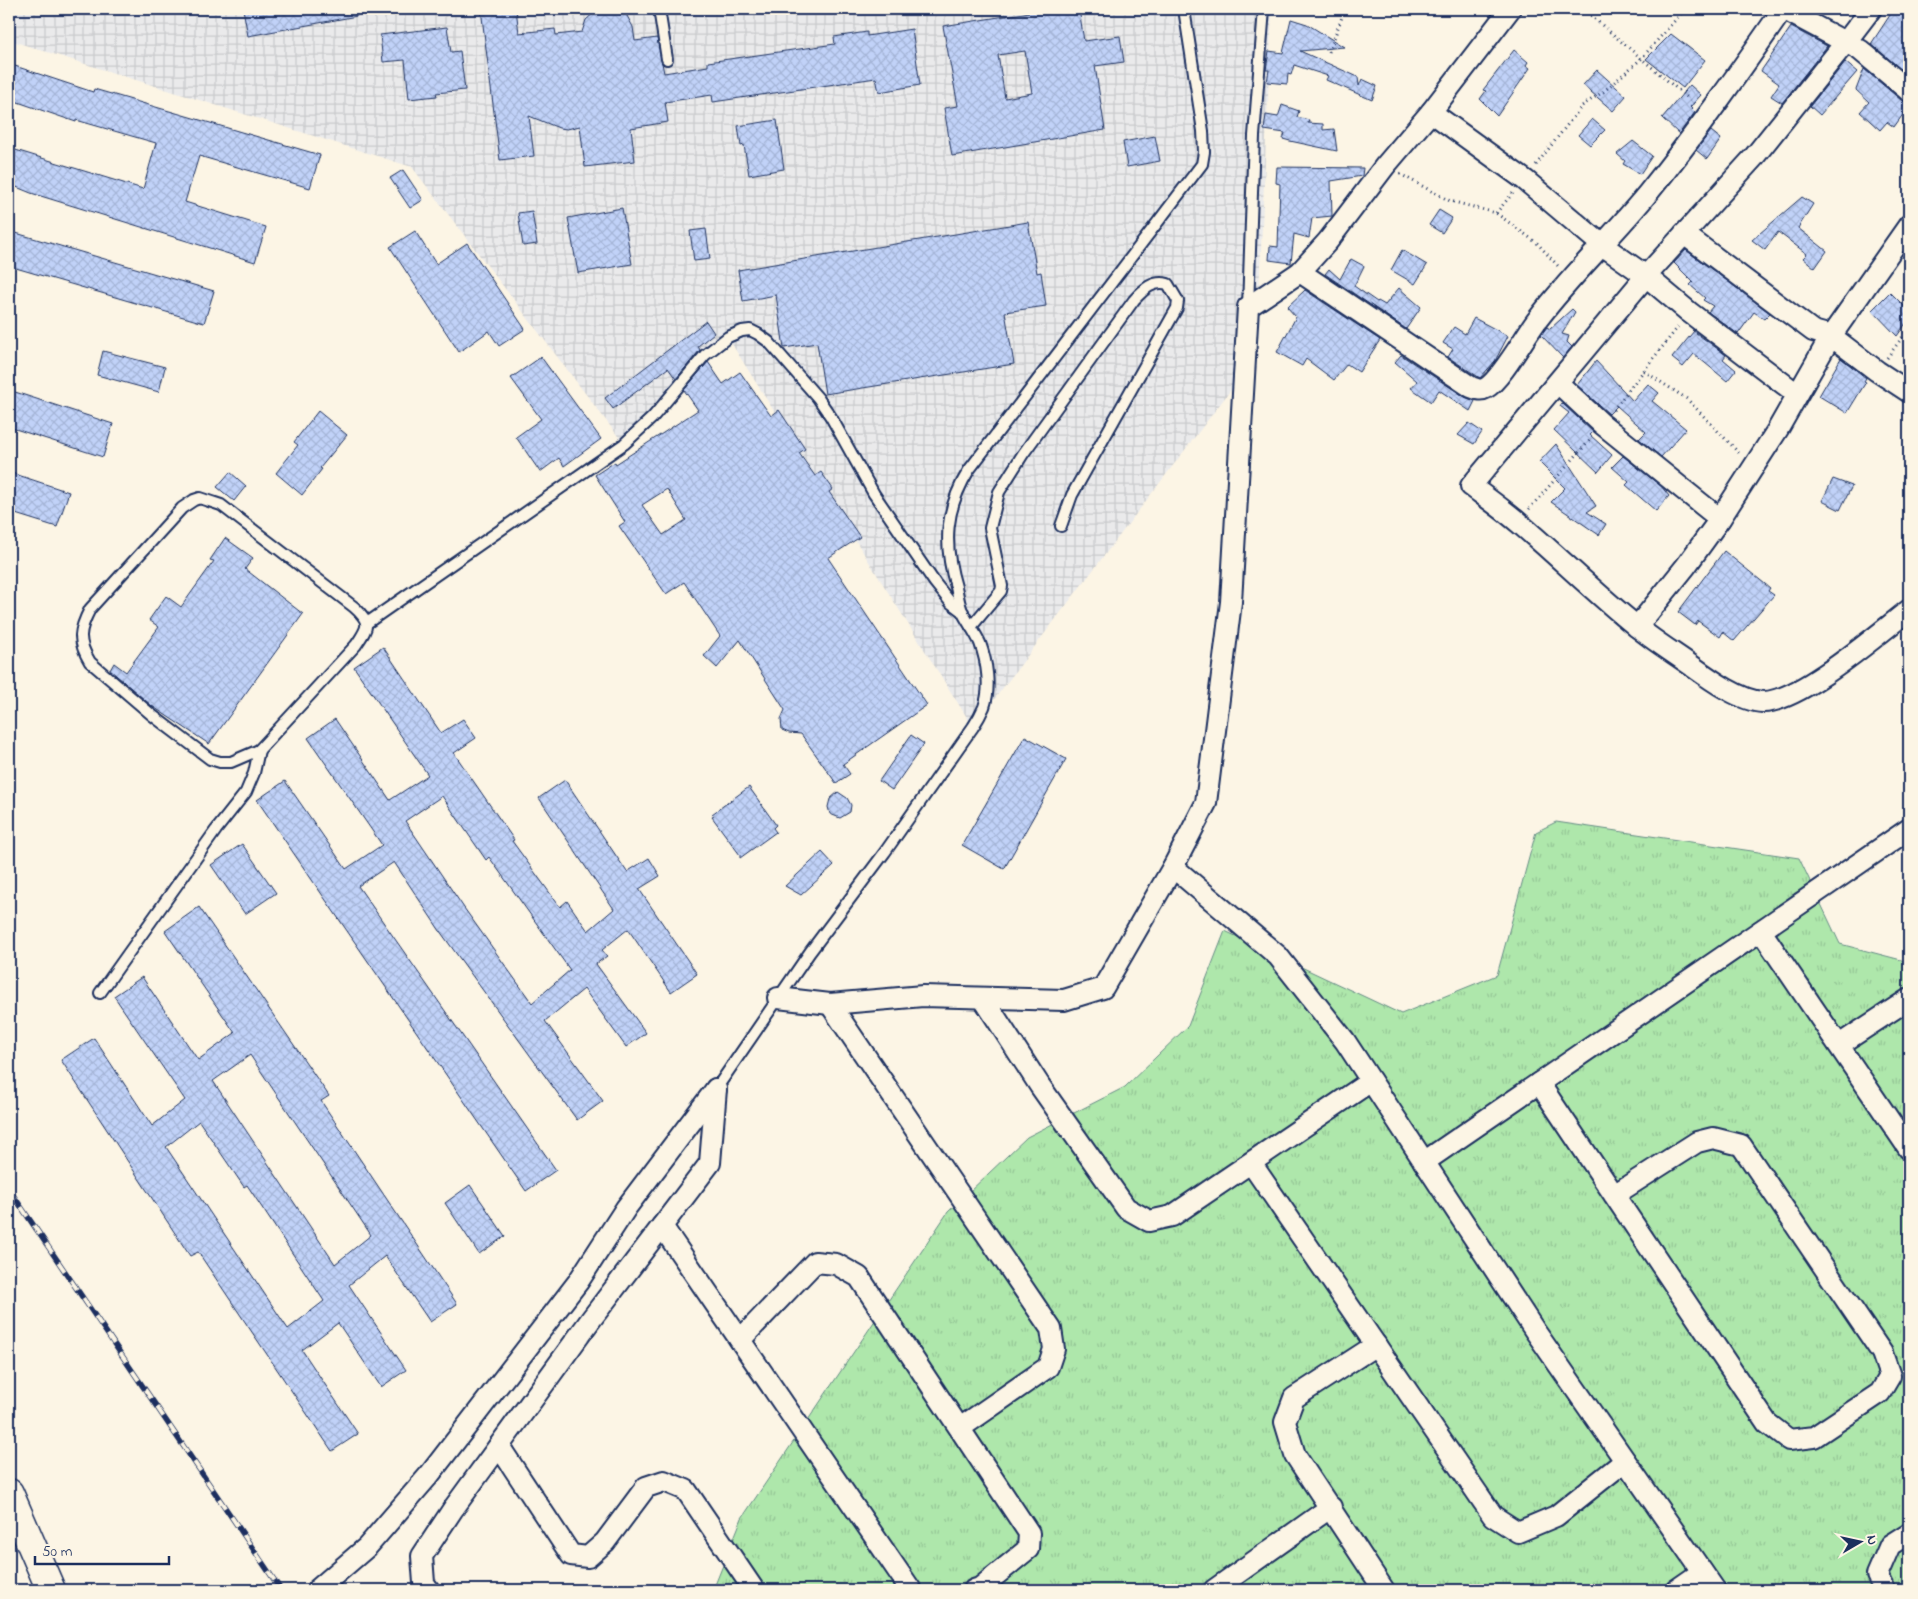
<svg xmlns="http://www.w3.org/2000/svg" width="1918" height="1599" font-family="'Indie Flower',sans-serif">
<style>
.industrial{fill:url(#industrial-grid)}
.grass{fill:url(#grass-tufts);stroke:#648b84}
.building{fill:url(#building-cross-hatch);stroke:#1b2f5e;fill-rule:evenodd}
.lines{fill:none;stroke-linecap:round;stroke-linejoin:round}
.lane-casing{stroke:#1b2f5e;stroke-width:14}
.street-casing{stroke:#1b2f5e;stroke-width:24}
.secondary-casing{stroke:#1b2f5e;stroke-width:31}
.path{stroke:#1b2f5e;stroke-width:3;stroke-dasharray:1 4;stroke-linecap:butt}
.lane{stroke:#fcf5e5;stroke-width:10}
.street{stroke:#fcf5e5;stroke-width:20}
.secondary{stroke:#fcf5e5;stroke-width:28}
.rail-casing{stroke:#1b2f5e;stroke-width:5.5}
.rail{stroke:#fcf5e5;stroke-width:4;stroke-dasharray:11;stroke-linecap:butt}
</style>
<defs>
<pattern id="industrial-grid" width="8" height="8" patternUnits="userSpaceOnUse" patternTransform="scale(1.25)"><rect width="8" height="8" fill="#eaeaeb"/><path d="M0 4h8M4 0v8" fill="none" stroke="#c8c9cc"/></pattern>
<pattern id="grass-tufts" width="24" height="20" patternUnits="userSpaceOnUse" patternTransform="scale(1.25)"><rect width="24" height="20" fill="#aee7ab"/><path d="M3 7l-1-3M5 7V3M7 7l1-3M15 17l-1-3M17 17v-4M19 17l1-3" fill="none" stroke="#95c696"/></pattern>
<pattern id="building-cross-hatch" width="8" height="8" patternUnits="userSpaceOnUse" patternTransform="scale(1.25)"><rect width="8" height="8" fill="#c1d2f8"/><path d="M0 0l8 8M0 8l8-8" fill="none" stroke="#a5b5d7"/></pattern>
</defs>
<rect width="100%" height="100%" fill="#fcf5e5"/>
<filter id="ink" filterUnits="userSpaceOnUse"><feTurbulence type="fractalNoise" baseFrequency=".02" numOctaves="2"/><feDisplacementMap in="SourceGraphic" scale="10" xChannelSelector="R" yChannelSelector="G"/><feConvolveMatrix kernelMatrix="1 2 1 2 8 2 1 2 1" color-interpolation-filters="sRGB"/></filter>
<g filter="url(#ink)">
<path class="industrial" d="M9,9H1272L1256,357L973,727L728,338L624,444L412,167L9,40Z"/>
<path class="grass" d="M1556,822L1799,858L1840,944L1909,962V1590H713L742,1518L948,1212L1027,1137L1125,1087L1188,1026L1225,931L1401,1014L1497,975L1536,832Z"/>
<g class="building">
<path d="M243,9H357V16L248,36Z"/>
<path d="M481,9H516L519,33L555,29L556,35L582,32L586,20L598,9H614L626,14L633,27L635,41L657,38L664,73L708,66V62L835,44L834,37L867,32V36L912,29L920,85L879,92L876,78L713,102L712,95L665,102L668,122L631,128L635,161L585,167L580,126L567,129L559,128L529,116L534,156L500,160Z"/>
<path d="M1049,9H1079L1084,41L1120,36L1124,62L1095,66L1105,130L952,156L944,108L958,106L943,26ZM1025,51L1032,93L1005,98L998,55Z"/>
<path d="M1894,9H1909V63L1903,71L1871,44Z"/>
<path d="M1291,19L1307,24L1344,47L1300,51L1358,77L1359,86L1362,79L1377,86L1372,100L1326,80L1328,76L1294,65L1291,75L1288,74L1287,84L1267,82L1269,70H1266L1269,51L1283,53Z"/>
<path d="M447,27L451,52L460,51L465,90L436,93L437,96L409,99L405,60L383,62L380,35Z"/>
<path d="M1791,27L1827,46L1782,103L1771,96L1779,84L1761,71Z"/>
<path d="M1671,34L1705,60L1683,88L1646,59Z"/>
<path d="M1514,50L1528,62L1526,65L1530,68L1497,116L1480,99L1486,91L1483,90Z"/>
<path d="M1845,62L1857,72L1820,115L1810,106Z"/>
<path d="M9,64L93,92L94,89L320,155L310,188L199,156L185,202L266,227L255,262L31,193L9,184V148L143,189L156,143L76,120V122L9,99Z"/>
<path d="M1864,69L1901,100L1909,103V106L1894,127L1887,122L1880,130L1860,112L1869,102L1856,90Z"/>
<path d="M1597,70L1626,96L1613,111L1583,85Z"/>
<path d="M1690,85L1701,95L1690,107L1695,112L1679,134L1662,118Z"/>
<path d="M1282,105L1299,111L1297,117L1309,120L1308,123L1323,124V130L1334,129L1337,151L1290,141L1283,139L1285,133L1264,130L1266,115L1278,117Z"/>
<path d="M1592,119L1605,130L1590,145L1578,135Z"/>
<path d="M777,120L784,169L749,175L744,145L741,146L738,126Z"/>
<path d="M1711,131L1721,139L1707,159L1696,150Z"/>
<path d="M1155,136L1160,161L1127,167L1123,142Z"/>
<path d="M1633,141L1652,156L1640,174L1623,164L1625,161L1617,154Z"/>
<path d="M1277,167L1363,168L1362,176L1331,181L1332,216L1312,218L1309,238L1294,234L1291,263L1269,260L1270,246L1278,247L1280,184L1276,183Z"/>
<path d="M403,170L423,200L410,208L390,178Z"/>
<path d="M1802,197L1813,204L1798,228L1827,251L1815,268L1803,258L1807,254L1778,232L1765,250L1752,240Z"/>
<path d="M622,208L632,264L578,273L568,218Z"/>
<path d="M1439,210L1452,218L1442,233L1429,225Z"/>
<path d="M532,211L537,244L523,246L518,213Z"/>
<path d="M1028,222L1037,273L1041,272L1046,306L1005,312L1014,364L825,394L817,343L784,348L776,295L743,301L738,270Z"/>
<path d="M706,229L710,259L694,261L690,231Z"/>
<path d="M9,231L214,291L204,323L9,266Z"/>
<path d="M415,231L436,264L467,243L525,329L499,346L489,331L459,352L390,247Z"/>
<path d="M1402,250L1427,265L1415,284L1391,270Z"/>
<path d="M1686,250L1770,313L1764,319L1754,312L1738,334L1708,312L1713,306L1703,300L1705,298L1690,285L1693,282L1674,263Z"/>
<path d="M1351,259L1364,266L1354,286L1377,302L1378,301L1385,305L1399,288L1421,307L1406,329L1325,274L1329,269L1340,279Z"/>
<path d="M1305,290L1380,340L1359,372L1347,364L1334,380L1306,359L1302,366L1277,352L1296,317L1287,307Z"/>
<path d="M1890,292L1909,311V319L1897,336L1872,310Z"/>
<path d="M1572,309L1575,312L1562,334L1569,336L1567,342L1572,347L1563,358L1541,335L1547,327L1550,329Z"/>
<path d="M1474,318L1508,336L1495,361L1480,378L1448,357L1453,349L1443,343L1454,327L1465,334Z"/>
<path d="M706,321L714,333L698,346L700,350L676,379L668,368L613,409L605,398Z"/>
<path d="M1692,330L1726,355L1723,359L1736,370L1727,381L1694,354L1683,367L1672,358L1694,331Z"/>
<path d="M103,351L165,367L159,392L97,375Z"/>
<path d="M1401,355L1465,397L1475,401L1470,411L1439,390L1431,402L1411,388L1417,381L1395,362Z"/>
<path d="M541,357L601,439L564,466L559,458L540,472L516,437L541,419L511,378Z"/>
<path d="M1841,358L1866,378L1864,381L1866,382L1847,413L1819,396Z"/>
<path d="M1596,361L1633,401L1648,384L1659,393L1652,401L1686,429L1661,457L1639,439L1646,432L1617,406L1609,414L1577,385Z"/>
<path d="M708,362L723,384L740,372L771,416L779,410L805,449L799,453L815,476L821,472L833,489L829,492L860,537L828,558L927,705L843,764L850,774L836,783L801,734L789,733L782,730L781,719L785,710L740,640L717,668L704,656L720,636L684,582L666,594L619,526L625,522L595,475L615,462L616,464L698,410L684,390ZM667,489L686,520L663,535L642,505Z"/>
<path d="M9,390L113,424L103,457L9,427Z"/>
<path d="M1562,403L1593,432L1590,435L1612,455L1598,472L1554,430L1569,413L1560,406Z"/>
<path d="M318,411L347,435L320,468L322,469L302,495L276,473L298,445L294,442Z"/>
<path d="M1469,423L1482,432L1474,444L1458,435Z"/>
<path d="M1556,444L1596,506L1587,512L1606,524L1599,535L1551,502L1565,488L1539,462Z"/>
<path d="M1623,456L1661,486L1669,496L1656,511L1626,485L1629,482L1612,467Z"/>
<path d="M9,472L69,492L57,527L9,512Z"/>
<path d="M230,472L246,486L234,501L217,487Z"/>
<path d="M1833,479L1852,486L1840,510L1822,501Z"/>
<path d="M225,538L253,558L245,569L303,614L209,744L152,706L110,670L114,663L126,672L159,627L149,620L166,596L181,607L214,561L210,560Z"/>
<path d="M1724,551L1770,588L1768,591L1774,595L1734,641L1723,632L1720,637L1698,621L1695,625L1678,612Z"/>
<path d="M383,647L441,733L463,719L476,738L454,753L514,840L512,841L560,907L567,901L588,931L614,909L539,798L565,780L627,872L649,858L660,876L639,889L697,974L671,992L628,929L602,950L607,956L596,964L646,1033L626,1047L584,989L545,1021L603,1101L577,1120L442,934L394,862L358,886L556,1170L526,1191L257,800L285,781L346,869L382,845L308,738L335,719L390,800L428,775L354,667ZM442,796L486,860L489,857L570,970L532,1003L464,908L405,821Z"/>
<path d="M911,735L924,744L892,790L879,781Z"/>
<path d="M1025,736L1066,759L1004,869L962,845Z"/>
<path d="M749,787L776,825L773,828L776,832L740,858V855L712,817L714,816L712,814Z"/>
<path d="M838,792L847,798L851,805L850,812L840,818L830,814L828,807L830,799Z"/>
<path d="M242,844L276,893L245,914L211,865Z"/>
<path d="M822,852L834,865L801,895L785,886Z"/>
<path d="M199,907L329,1096L321,1101L457,1304L430,1322L385,1256L349,1285L406,1370L381,1387L338,1323L302,1350L358,1434L332,1451L198,1252L190,1256L61,1060L94,1038L152,1126L185,1100L114,996L142,977L198,1060L235,1033L165,931ZM250,1055L371,1235L335,1264L213,1081ZM199,1121L244,1187L247,1185L324,1301L288,1329L166,1147Z"/>
<path d="M470,1185L505,1236L479,1254L445,1203Z"/>
</g>
<g class="lines">
<g class="lane-casing">
<g id="lane">
<path d="M659,9L667,59"/>
<path d="M1248,307L1254,136L1264,9"/>
<path d="M200,498L221,505L354,607C372,623 368,627 356,645L259,750L231,762H220L210,759L152,715L90,662C77,641 79,630 90,609L182,508L194,500Z"/>
<path d="M367,623L624,444L652,418L705,355L728,337L742,331L750,330L758,334L769,342L818,398L831,417L874,494L935,583L951,603L963,612"/>
<path d="M971,627L1001,591L1002,586L990,528L999,492L1023,454L1134,300C1144,289 1153,280 1168,284L1178,301L1177,308L1072,495L1061,526"/>
<path d="M100,993L216,830L246,792L254,773L259,750"/>
<path d="M716,1089L810,952L885,852L973,727C977,721 981,714 984,707C991,688 987,662 980,643C975,632 968,623 963,613C959,605 958,595 956,587C943,544 945,509 969,470L1202,164L1204,152L1203,131L1184,9"/>
</g>
</g>
<g class="street-casing">
<g id="street">
<path d="M1783,9L1860,50L1909,91"/>
<path d="M1871,9L1845,43L1754,157L1646,276L1471,486C1487,498 1504,510 1519,523C1559,557 1596,594 1636,626C1654,641 1674,653 1692,666C1710,679 1740,701 1763,702C1800,702 1878,634 1909,610"/>
<path d="M1431,112L1525,180L1602,245L1646,276L1689,312L1797,394"/>
<path d="M1684,234L1813,331L1831,336L1877,371L1909,392"/>
<path d="M1300,272L1471,387C1476,389 1481,391 1486,388C1501,380 1526,334 1538,319C1572,274 1613,236 1648,193C1696,134 1740,71 1783,9"/>
<path d="M1558,383L1602,424L1720,519"/>
<path d="M1637,627L1686,566L1720,519L1778,429L1831,336L1909,225"/>
<path d="M1173,867L1278,956L1345,1041L1535,1331L1715,1590"/>
<path d="M1761,931L1909,1149"/>
<path d="M778,998L830,1004L923,996L1064,1000L1103,988L1173,867L1206,803L1231,602L1248,307L1300,272L1328,241L1385,166L1431,112L1510,9"/>
<path d="M983,998L1040,1086L1126,1208L1149,1221L1172,1216L1371,1081"/>
<path d="M830,1004L1051,1329L1054,1349L1048,1367L960,1428"/>
<path d="M1839,1045L1909,999"/>
<path d="M1539,1083L1767,1423L1789,1440L1814,1437L1880,1393L1890,1376L1882,1353L1741,1145L1713,1138L1697,1142L1614,1195"/>
<path d="M1424,1162L1909,829"/>
<path d="M1251,1163L1493,1516L1518,1532L1556,1516L1625,1461"/>
<path d="M662,1226L911,1590"/>
<path d="M740,1340L815,1262L836,1264L859,1277L1029,1533L1028,1549L980,1588L974,1590"/>
<path d="M1376,1345L1294,1398L1285,1422L1295,1455L1384,1590"/>
<path d="M499,1446L571,1555L588,1557L605,1542L646,1487L664,1481L686,1490L754,1590"/>
<path d="M317,1590L367,1547L430,1474L578,1282L626,1208L716,1089"/>
<path d="M429,1590L424,1583L422,1556L453,1509L592,1318L710,1163L716,1089"/>
<path d="M1214,1590L1331,1507"/>
<path d="M1676,1590L1702,1572"/>
<path d="M1884,1590L1877,1575L1890,1545L1909,1533"/>
</g>
</g>
<g class="secondary-casing">
<path id="secondary" d="M9,1493L51,1590"/>
</g>
<g class="path">
<path d="M1583,9L1695,104"/>
<path d="M1329,52L1345,9"/>
<path d="M1536,165L1582,106L1603,92L1641,59L1685,9"/>
<path d="M1400,174L1450,201L1496,213L1537,243L1558,266"/>
<path d="M1496,213L1513,193"/>
<path d="M1887,358L1909,328"/>
<path d="M1644,371L1687,399L1740,454"/>
<path d="M1613,410L1678,327"/>
<path d="M1529,509L1591,439"/>
</g>
<use href="#lane" class="lane"/>
<use href="#street" class="street"/>
<use href="#secondary" class="secondary"/>
<g class="rail-casing">
<path id="rail" d="M9,1189L281,1590"/>
</g>
<use href="#rail" class="rail"/>
</g>
</g>
<rect width="1918" height="1599" fill="none" stroke="#fcf5e5" stroke-width="30"/>
<rect x="15" y="15" width="1888" height="1569" fill="none" stroke="#1b2f5e" stroke-width="2" filter="url(#ink)"/>
<g transform="translate(1860 1542) rotate(81)" stroke="#fcf5e5" stroke-width="4" paint-order="stroke">
<path d="M0-4L9 19L0 12L-9 19Z" fill="#1b2f5e"/>
<text y="-8" font-size="14" font-weight="bold" text-anchor="middle" fill="#1b2f5e">N</text>
</g>
<path d="M35 1556v8h134v-8" fill="none" stroke="#1b2f5e" stroke-width="2.5"/>
<text x="42" y="1556" font-size="15" fill="#1b2f5e" stroke="#fcf5e5" stroke-width="4" paint-order="stroke">50 m</text>
</svg>
